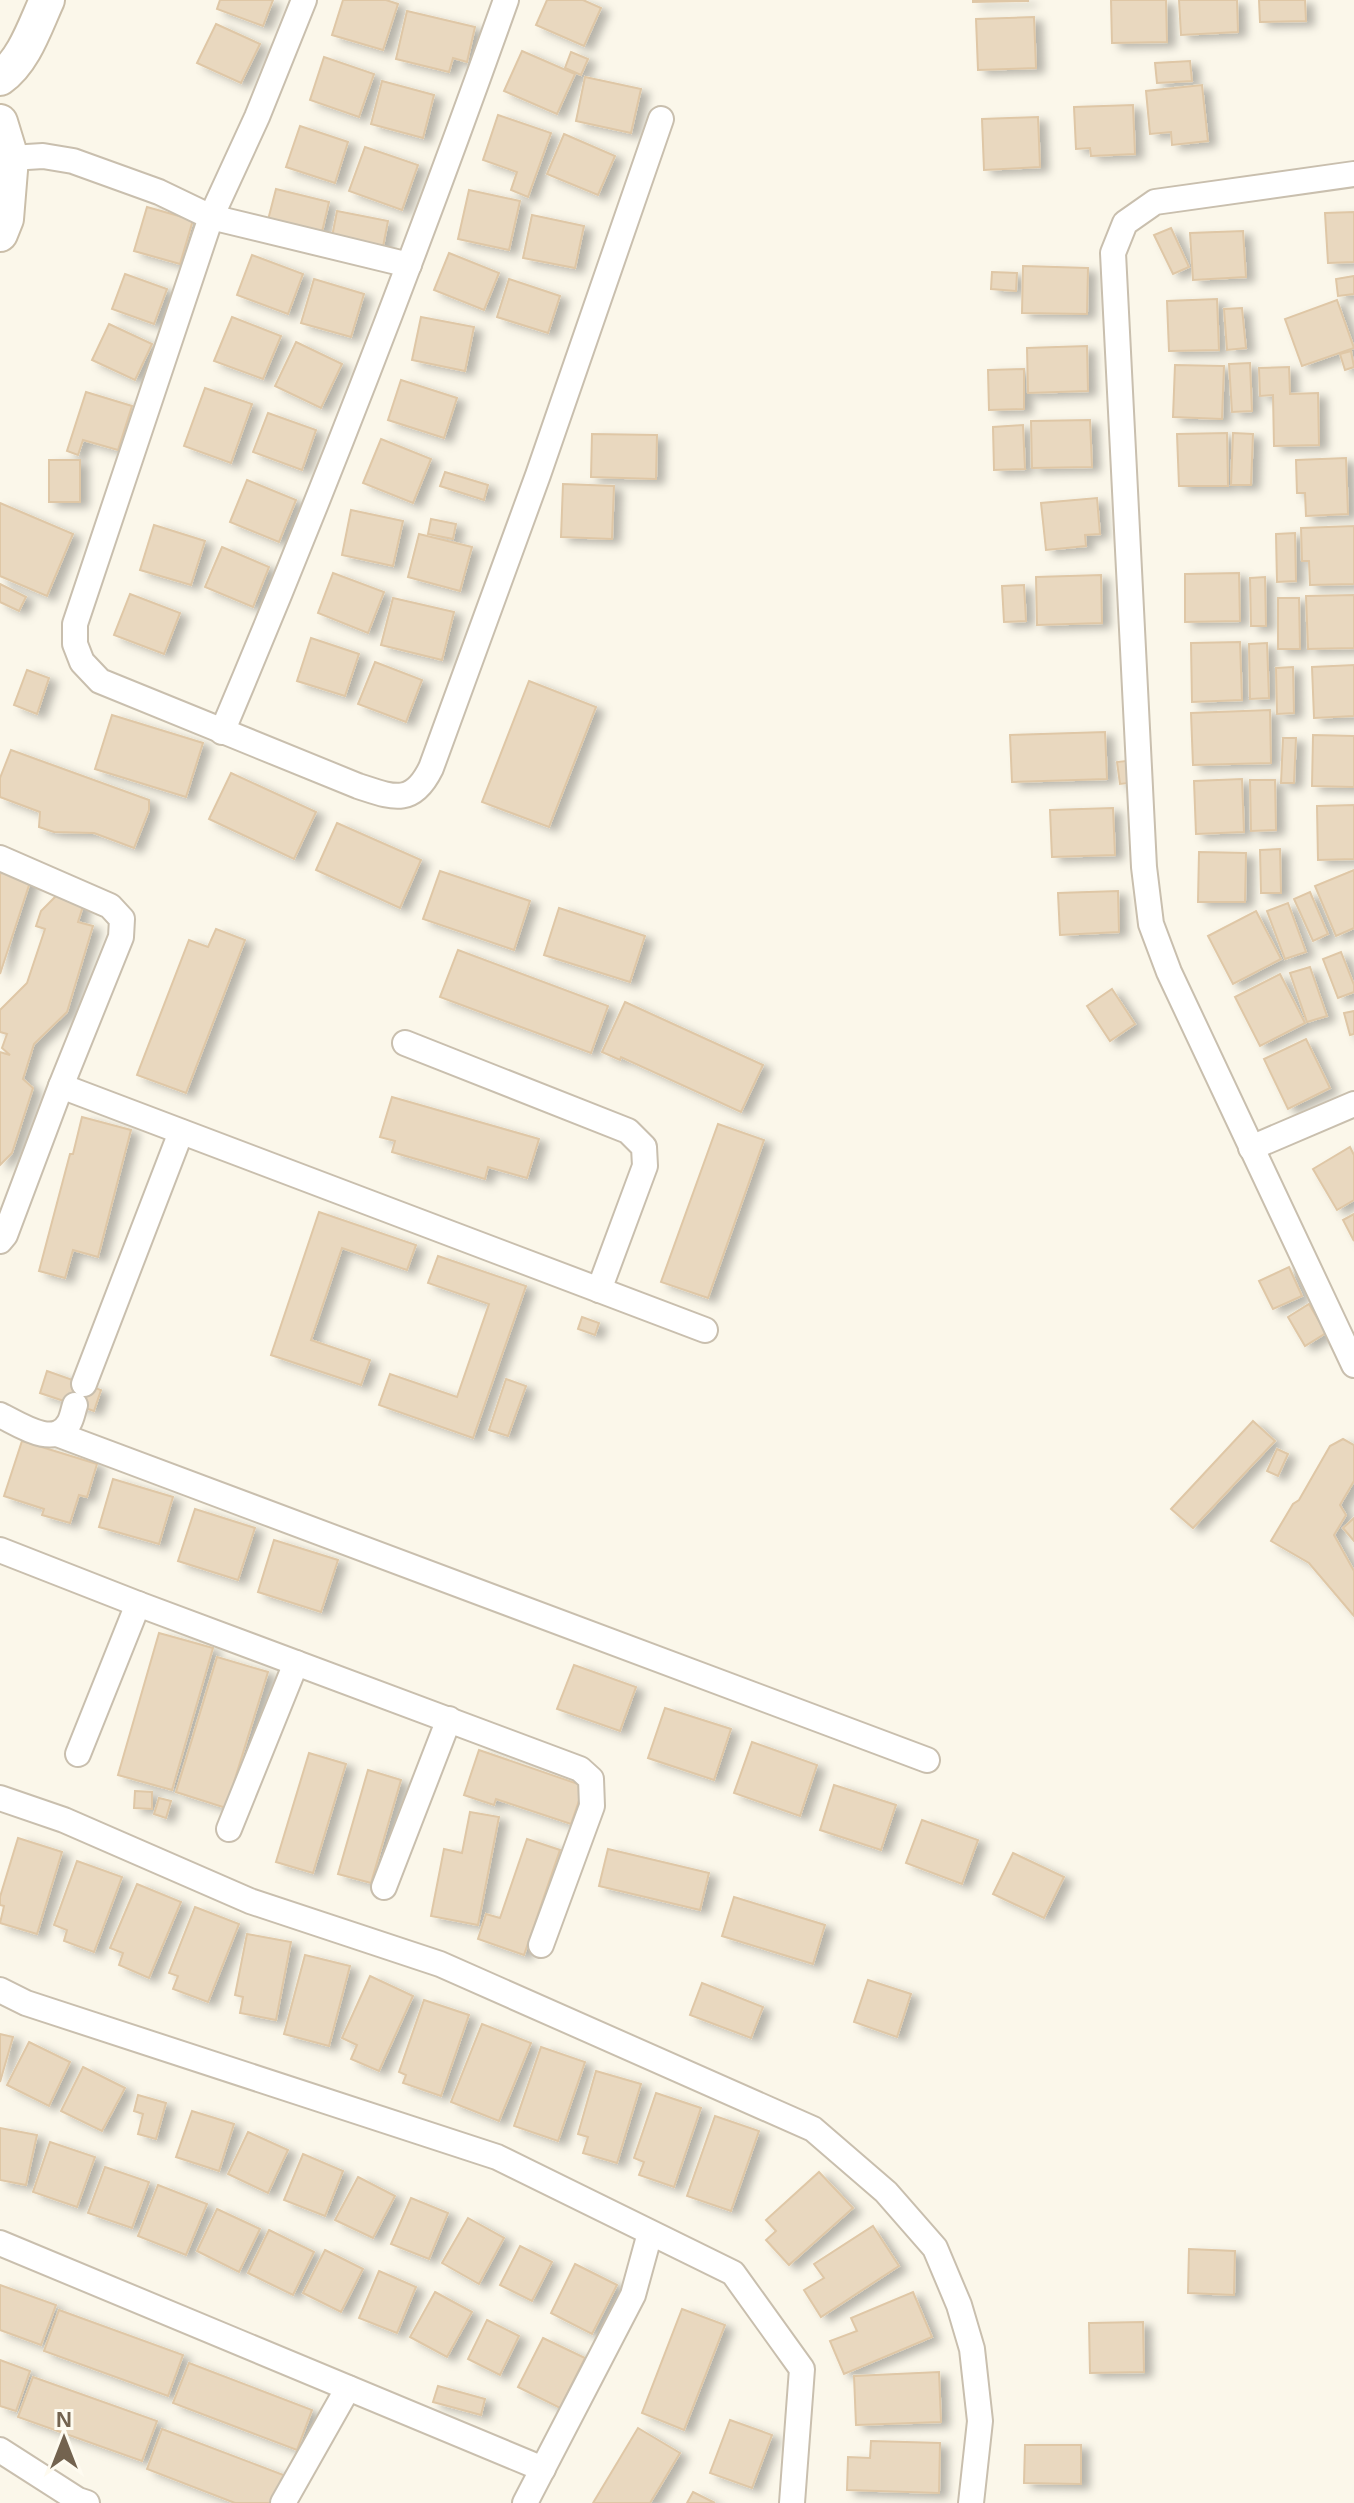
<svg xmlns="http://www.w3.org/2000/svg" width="1354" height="2503" font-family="Helvetica,sans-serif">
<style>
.building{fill:#e9d8bf;stroke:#dfc7a6;stroke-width:2;filter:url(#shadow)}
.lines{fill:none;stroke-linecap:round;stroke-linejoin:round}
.street-casing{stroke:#c9bfae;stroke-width:28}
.secondary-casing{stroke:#cabea9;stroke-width:38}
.street{stroke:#fff;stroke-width:24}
.secondary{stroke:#fff;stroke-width:34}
</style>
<defs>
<filter id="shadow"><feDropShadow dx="8" dy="4.5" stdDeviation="4" flood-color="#0004"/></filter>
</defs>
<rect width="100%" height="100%" fill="#fbf7ea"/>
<g class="building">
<path d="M220,0H273L263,26L217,9Z"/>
<path d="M343,0H386L398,4L383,50L332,35Z"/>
<path d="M547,0H583L601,8L584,46L536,25Z"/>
<path d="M973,0H1028V1L973,2Z"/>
<path d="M1111,0H1166L1167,42L1112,43Z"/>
<path d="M1179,0H1237L1238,32L1181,35Z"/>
<path d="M1259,0H1305L1306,21L1260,22Z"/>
<path d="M407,11L475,27L467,62L453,58L449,72L396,59Z"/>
<path d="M1034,17L1036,68L978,70L976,19Z"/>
<path d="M216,24L260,44L241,83L197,63Z"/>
<path d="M522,51L575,74L557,114L504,91Z"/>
<path d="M571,52L588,59L581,75L565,68Z"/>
<path d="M324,57L374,74L359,117L310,100Z"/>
<path d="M1190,61L1192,81L1157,83L1155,63Z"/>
<path d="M585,77L641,89L631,133L576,121Z"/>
<path d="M382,81L434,95L423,138L371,124Z"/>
<path d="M1202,85L1208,141L1172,145L1171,132L1150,134L1146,91Z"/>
<path d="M1133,105L1135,154L1091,156L1090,148L1076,149L1074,107Z"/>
<path d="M498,115L551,133L528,197L511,190L517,172L483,160Z"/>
<path d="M1038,117L1040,167L984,170L982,119Z"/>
<path d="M300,126L348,142L335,183L286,167Z"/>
<path d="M564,134L615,156L598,195L547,174Z"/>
<path d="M365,147L418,165L402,210L349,191Z"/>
<path d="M276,189L329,202L322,232L268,220Z"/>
<path d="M469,190L520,201L509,250L458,239Z"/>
<path d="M147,207L193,220L180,264L134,251Z"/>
<path d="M337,211L388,221L382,252L331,242Z"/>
<path d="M1354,212V262L1328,263L1325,213Z"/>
<path d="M532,215L584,226L575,268L523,258Z"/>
<path d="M1171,228L1189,267L1173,274L1154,235Z"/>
<path d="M1243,231L1246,277L1193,280L1190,233Z"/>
<path d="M449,253L499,273L484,310L434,290Z"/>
<path d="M252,255L303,274L288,314L237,295Z"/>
<path d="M1023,266L1088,268L1087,314L1022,313Z"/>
<path d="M992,272L1017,273L1016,291L991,289Z"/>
<path d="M125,274L167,289L154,324L112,309Z"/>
<path d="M1354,276V294L1338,296L1336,279Z"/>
<path d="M314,279L364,294L351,337L301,323Z"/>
<path d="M509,279L560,296L548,333L497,317Z"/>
<path d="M1217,299L1219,350L1169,351L1167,301Z"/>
<path d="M1337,300L1354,348L1302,366L1285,319Z"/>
<path d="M1242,308L1246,348L1227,350L1224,309Z"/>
<path d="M232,317L281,336L263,379L214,361Z"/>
<path d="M421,317L474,327L465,371L412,360Z"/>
<path d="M109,324L152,344L135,380L92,360Z"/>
<path d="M296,342L342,364L321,408L275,386Z"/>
<path d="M1087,346L1088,391L1028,393L1027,348Z"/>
<path d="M1351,351L1354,367L1345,370L1340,354Z"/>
<path d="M1250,363L1252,411L1232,412L1229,364Z"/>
<path d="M1175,365L1224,366L1222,419L1173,417Z"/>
<path d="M1289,367L1290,394L1318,393L1319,445L1274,446L1273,395L1260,396L1259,368Z"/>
<path d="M1024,369V409L989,410L988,370Z"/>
<path d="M401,380L457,398L444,438L388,420Z"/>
<path d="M205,388L252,404L231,463L184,446Z"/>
<path d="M86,392L132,406L118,450L83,440L78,455L67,451Z"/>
<path d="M268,413L316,430L302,470L253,452Z"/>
<path d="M1090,420L1092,467L1032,468L1031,421Z"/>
<path d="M1023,425L1025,469L994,470L993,427Z"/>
<path d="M1227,433L1228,486H1179L1177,434Z"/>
<path d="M1233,433L1253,434L1251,485H1231Z"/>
<path d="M592,434L657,435L656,479L591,477Z"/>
<path d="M381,439L431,459L413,503L363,483Z"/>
<path d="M1346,458L1348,514L1306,516L1305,493H1297L1296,460Z"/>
<rect x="49" y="460" width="31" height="42"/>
<path d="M445,472L488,485L484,500L440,486Z"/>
<path d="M247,480L296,500L279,542L230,522Z"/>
<path d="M563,484L614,486L612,539L561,537Z"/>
<path d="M1097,498L1100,534L1085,535L1086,546L1046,550L1041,503Z"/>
<path d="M0,503L73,534L47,596L0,576Z"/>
<path d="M351,510L403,521L393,566L342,555Z"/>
<path d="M431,519L456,524L453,539L428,534Z"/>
<path d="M154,525L205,541L191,585L140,570Z"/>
<path d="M1354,526V584L1310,585L1309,561H1302L1301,528Z"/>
<path d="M1295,533L1296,581L1277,582L1276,534Z"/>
<path d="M419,534L472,547L460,591L408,577Z"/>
<path d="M222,547L269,567L253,607L205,587Z"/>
<path d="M333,573L384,592L368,633L318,613Z"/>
<path d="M1239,573L1240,621L1185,622V574Z"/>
<path d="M1101,575L1102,623L1037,625L1036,577Z"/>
<path d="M1265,577L1266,626H1251L1250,578Z"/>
<path d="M0,584L26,597L19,611L0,602Z"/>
<path d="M1024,585L1026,621L1004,622L1002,586Z"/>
<path d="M130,594L180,613L164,654L114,635Z"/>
<path d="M1354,595V648L1308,649L1306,596Z"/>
<path d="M393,598L454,612L442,660L381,645Z"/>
<path d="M1278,598H1299L1300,649H1278Z"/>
<path d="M311,638L359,654L345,696L297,681Z"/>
<path d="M1240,642L1242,700L1192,702L1191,643Z"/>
<path d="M1267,643L1269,698L1250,699L1249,644Z"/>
<path d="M375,662L422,680L406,722L358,704Z"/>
<path d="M1354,665V716L1314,718L1312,667Z"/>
<path d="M1293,667L1294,713L1277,714L1276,668Z"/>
<path d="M27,670L49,678L37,714L14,705Z"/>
<path d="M529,681L596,707L549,827L482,802Z"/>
<path d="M1270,710L1271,763L1193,765L1191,713Z"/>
<path d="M112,715L203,743L186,797L95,769Z"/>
<path d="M1105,732L1107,779L1012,782L1010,735Z"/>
<path d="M1313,735L1354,736V787L1312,786Z"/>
<path d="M1283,738H1296L1294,783H1281Z"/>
<path d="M11,750L149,800V810L134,848L94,833L54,832L39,827L40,812L0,797V778Z"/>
<path d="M1134,760L1137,782L1120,784L1117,762Z"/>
<path d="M231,773L316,812L294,859L209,819Z"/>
<path d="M1242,779L1244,832L1196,834L1194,781Z"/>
<path d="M1250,780H1275L1276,830L1251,831Z"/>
<path d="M1354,805V859L1318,860L1317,806Z"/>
<path d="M1113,808L1115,855L1052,857L1050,810Z"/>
<path d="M337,823L421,860L400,908L316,870Z"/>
<path d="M1280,849L1281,893H1261L1260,850Z"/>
<path d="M1199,852L1246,853L1245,902H1198Z"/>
<path d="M3,867L32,876L0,974V875Z"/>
<path d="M1354,870V928L1336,936L1315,886Z"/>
<path d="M440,871L530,901L514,950L423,919Z"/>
<path d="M1118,891L1119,932L1060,935L1058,893Z"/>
<path d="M1310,892L1328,934L1313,941L1294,899Z"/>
<path d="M57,895L84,903L78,922L93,926L67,1012L34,1044L23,1079L33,1088L12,1153L0,1165V1052L10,1055L2,1048L7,1034L0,1032V1010L27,983L45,929L36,926L41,911Z"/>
<path d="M1288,903L1306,952L1285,959L1267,911Z"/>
<path d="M559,908L645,936L630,982L544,955Z"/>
<path d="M1256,911L1281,959L1233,984L1208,936Z"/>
<path d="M216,929L245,940L186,1093L137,1075L189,940L208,947Z"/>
<path d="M458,950L608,1006L591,1053L440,997Z"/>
<path d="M1341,952L1354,985V992L1338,998L1323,959Z"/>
<path d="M1310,967L1327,1016L1307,1022L1290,973Z"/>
<path d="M1280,974L1305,1023L1260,1046L1235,997Z"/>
<path d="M1112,989L1135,1024L1110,1041L1087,1006Z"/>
<path d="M625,1002L763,1065L741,1112L621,1057L620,1060L602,1052Z"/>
<path d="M1354,1011V1034L1350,1035L1344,1013Z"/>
<path d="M1306,1039L1330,1088L1288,1109L1264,1059Z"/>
<path d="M392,1097L539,1139L527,1178L488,1167L485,1179L392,1152L395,1141L380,1137Z"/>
<path d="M82,1117L131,1130L98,1257L73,1250L65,1278L39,1271L70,1154H73Z"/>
<path d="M718,1124L764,1140L708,1298L661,1282Z"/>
<path d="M1350,1147L1354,1155V1200L1337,1210L1313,1169Z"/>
<path d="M319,1212L416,1245L407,1270L342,1248L311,1340L370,1360L361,1385L271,1355Z"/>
<path d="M1354,1214V1241L1343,1220Z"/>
<path d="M438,1256L526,1286L473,1438L379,1405L390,1374L457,1397L489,1304L428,1283Z"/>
<path d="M1289,1267L1302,1296L1273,1309L1259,1281Z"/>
<path d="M1309,1304L1326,1333L1305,1346L1288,1317Z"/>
<path d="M582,1317L599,1323L595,1335L578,1329Z"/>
<path d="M47,1371L101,1390L94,1411L40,1393Z"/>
<path d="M506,1379L526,1386L508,1436L489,1430Z"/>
<path d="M1253,1421L1275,1441L1193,1528L1171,1509Z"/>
<path d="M1343,1439L1354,1445V1481L1340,1505L1346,1515L1334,1535L1354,1571V1616L1309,1563L1271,1541L1293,1504L1299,1500L1330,1446Z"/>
<path d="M22,1441L97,1464L87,1497L79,1495L70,1523L42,1515L44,1509L4,1496Z"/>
<path d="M1277,1449L1288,1454L1278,1476L1267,1471Z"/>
<path d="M113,1479L173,1497L159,1544L99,1527Z"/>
<path d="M195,1509L255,1528L238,1580L178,1561Z"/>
<path d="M1354,1518V1541L1343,1528Z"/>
<path d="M274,1540L338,1560L321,1612L258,1592Z"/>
<path d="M159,1633L213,1648L172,1790L118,1775Z"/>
<path d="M217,1657L268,1672L226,1808L176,1792Z"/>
<path d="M574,1665L636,1687L620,1731L557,1709Z"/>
<path d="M665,1708L731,1729L714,1780L648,1758Z"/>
<path d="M752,1742L817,1765L800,1816L734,1793Z"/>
<path d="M479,1750L584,1786L571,1824L496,1799L494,1805L464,1795Z"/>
<path d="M309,1753L346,1764L313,1873L276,1862Z"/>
<path d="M368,1770L401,1780L371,1883L338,1874Z"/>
<path d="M834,1785L896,1805L881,1850L820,1830Z"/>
<path d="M135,1791L152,1792V1809L134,1808Z"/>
<path d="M159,1798L171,1801L166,1818L154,1814Z"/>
<path d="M470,1812L499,1817L478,1925L431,1916L444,1849L462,1853Z"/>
<path d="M922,1820L978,1840L962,1884L906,1863Z"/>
<path d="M18,1838L62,1852L37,1934L0,1923L4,1906L0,1905V1897Z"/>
<path d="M527,1839L560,1850L524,1955L478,1939L486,1914L500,1918Z"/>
<path d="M608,1849L709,1873L700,1910L599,1886Z"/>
<path d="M1013,1853L1064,1877L1044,1918L993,1894Z"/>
<path d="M77,1861L122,1877L94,1952L64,1941L67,1930L54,1925Z"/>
<path d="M137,1884L181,1902L149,1978L119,1965L123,1953L110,1948Z"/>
<path d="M734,1897L825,1925L813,1964L722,1936Z"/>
<path d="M195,1907L239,1924L208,2002L173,1989L178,1976L169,1973Z"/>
<path d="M247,1934L291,1942L276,2020L240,2013L243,1997L235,1995Z"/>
<path d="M305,1955L350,1966L329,2046L284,2034Z"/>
<path d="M370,1976L413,1996L379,2071L351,2059L357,2045L342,2038Z"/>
<path d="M868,1980L911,1994L897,2037L854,2022Z"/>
<path d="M702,1983L763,2007L751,2038L690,2015Z"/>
<path d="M424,2000L469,2015L441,2096L403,2083L406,2075L399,2072Z"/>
<path d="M482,2024L531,2043L499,2121L451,2102Z"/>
<path d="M0,2034L13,2037L0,2082Z"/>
<path d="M29,2042L70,2062L49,2106L7,2085Z"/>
<path d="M541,2047L585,2062L558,2141L514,2126Z"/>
<path d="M83,2067L125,2088L102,2131L61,2111Z"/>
<path d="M596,2071L641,2084L617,2163L583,2153L588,2137L578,2134Z"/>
<path d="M656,2093L701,2108L674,2187L639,2175L644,2162L634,2158Z"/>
<path d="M138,2095L166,2103L156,2139L138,2134L143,2114L134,2111Z"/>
<path d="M192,2111L234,2124L219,2171L176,2157Z"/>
<path d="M715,2116L759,2131L731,2211L687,2196Z"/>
<path d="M0,2128L37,2135L26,2185L0,2180Z"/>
<path d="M248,2132L288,2150L268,2193L228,2174Z"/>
<path d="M50,2142L95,2157L77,2207L33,2192Z"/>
<path d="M303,2154L343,2171L325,2216L284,2200Z"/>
<path d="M105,2167L149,2182L132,2228L88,2213Z"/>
<path d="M819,2172L853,2208L789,2265L766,2240L776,2231L766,2220Z"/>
<path d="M358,2177L395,2196L373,2238L335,2220Z"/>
<path d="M158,2185L207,2204L186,2255L138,2236Z"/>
<path d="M411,2198L448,2213L429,2259L391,2244Z"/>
<path d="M217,2209L260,2229L239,2272L197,2251Z"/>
<path d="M468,2218L504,2238L479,2284L442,2263Z"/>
<path d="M873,2226L899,2266L821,2317L804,2290L824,2278L814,2264Z"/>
<path d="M269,2230L314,2252L293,2295L248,2273Z"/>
<path d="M520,2246L552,2262L532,2301L500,2285Z"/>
<path d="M1189,2249L1235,2251L1234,2295L1188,2293Z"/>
<path d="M325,2250L363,2269L341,2312L303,2293Z"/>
<path d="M575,2264L617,2285L592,2334L551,2313Z"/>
<path d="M379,2271L416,2287L397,2333L359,2318Z"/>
<path d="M0,2285L56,2305L41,2345L0,2330Z"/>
<path d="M435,2292L472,2312L447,2357L410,2337Z"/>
<path d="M913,2292L932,2337L844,2374L830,2341L857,2331L851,2318Z"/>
<path d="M682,2309L725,2325L684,2430L642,2413Z"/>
<path d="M59,2310L183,2355L168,2396L44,2351Z"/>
<path d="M487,2320L519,2336L500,2375L468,2359Z"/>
<path d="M1143,2322L1144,2372L1090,2373L1089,2323Z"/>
<path d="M543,2338L585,2358L560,2408L518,2387Z"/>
<path d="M0,2360L30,2371L16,2411L0,2406Z"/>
<path d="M189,2363L312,2410L297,2450L173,2403Z"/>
<path d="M939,2372L941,2422L856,2425L854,2376Z"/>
<path d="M33,2377L157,2421L142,2461L18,2417Z"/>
<path d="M438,2386L485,2399L481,2415L433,2402Z"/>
<path d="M730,2420L772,2435L752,2488L710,2473Z"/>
<path d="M638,2428L680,2453L650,2503H593Z"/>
<path d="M162,2429L286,2476L275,2503H235L147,2469Z"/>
<path d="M871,2441L940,2443L939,2493L847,2490L848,2457L870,2458Z"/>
<path d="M1025,2445H1081V2484L1024,2483Z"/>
<path d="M693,2492L715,2503H687Z"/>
</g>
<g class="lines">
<g class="street-casing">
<g id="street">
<path d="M304,0L257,117L211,217L75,624V644L82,662L100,681L358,786C392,797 412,807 431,768L538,475L661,119"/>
<path d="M11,158L43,156L73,161L159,192L211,217L409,265"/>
<path d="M1354,174L1155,202L1125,223L1113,253L1144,867L1151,924L1169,972L1354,1365"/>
<path d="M222,732C324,491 418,247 506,0"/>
<path d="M0,858L110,906L122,919L121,937L61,1086L5,1235L0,1241"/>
<path d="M405,1043L628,1131L644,1147L645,1166L599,1290"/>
<path d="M61,1086L705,1330"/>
<path d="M1251,1148L1354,1104"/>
<path d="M84,1384L181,1132"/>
<path d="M0,1415C19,1424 54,1449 69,1423C72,1418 73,1411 75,1405"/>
<path d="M57,1434L927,1760"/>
<path d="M0,1550L138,1604L580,1769L591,1779L592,1806L541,1945"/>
<path d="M78,1754L138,1604"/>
<path d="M0,1798L64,1820L250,1901L440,1964L813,2129L886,2192L935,2248L959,2305L972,2349L980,2421L971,2503"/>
<path d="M229,1829L296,1663"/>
<path d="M384,1887L449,1719"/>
<path d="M0,1990L26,2003L497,2157L733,2273L802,2369L792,2503"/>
<path d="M0,2243L543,2469"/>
<path d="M0,2450L78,2500L87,2503"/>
<path d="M283,2503L348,2388"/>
<path d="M525,2503L633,2295L650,2233"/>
</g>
</g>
<g class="secondary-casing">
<g id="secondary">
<path d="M0,78C24,61 35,26 47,0"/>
<path d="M0,122L11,158L6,219L0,234"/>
</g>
</g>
<use href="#street" class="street"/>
<use href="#secondary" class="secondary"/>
</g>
<g transform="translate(64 2439)" stroke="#fefbf0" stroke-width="6" paint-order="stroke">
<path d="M0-6L14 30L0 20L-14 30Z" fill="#73634f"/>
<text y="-12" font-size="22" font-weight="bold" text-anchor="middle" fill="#73634f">N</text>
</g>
</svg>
